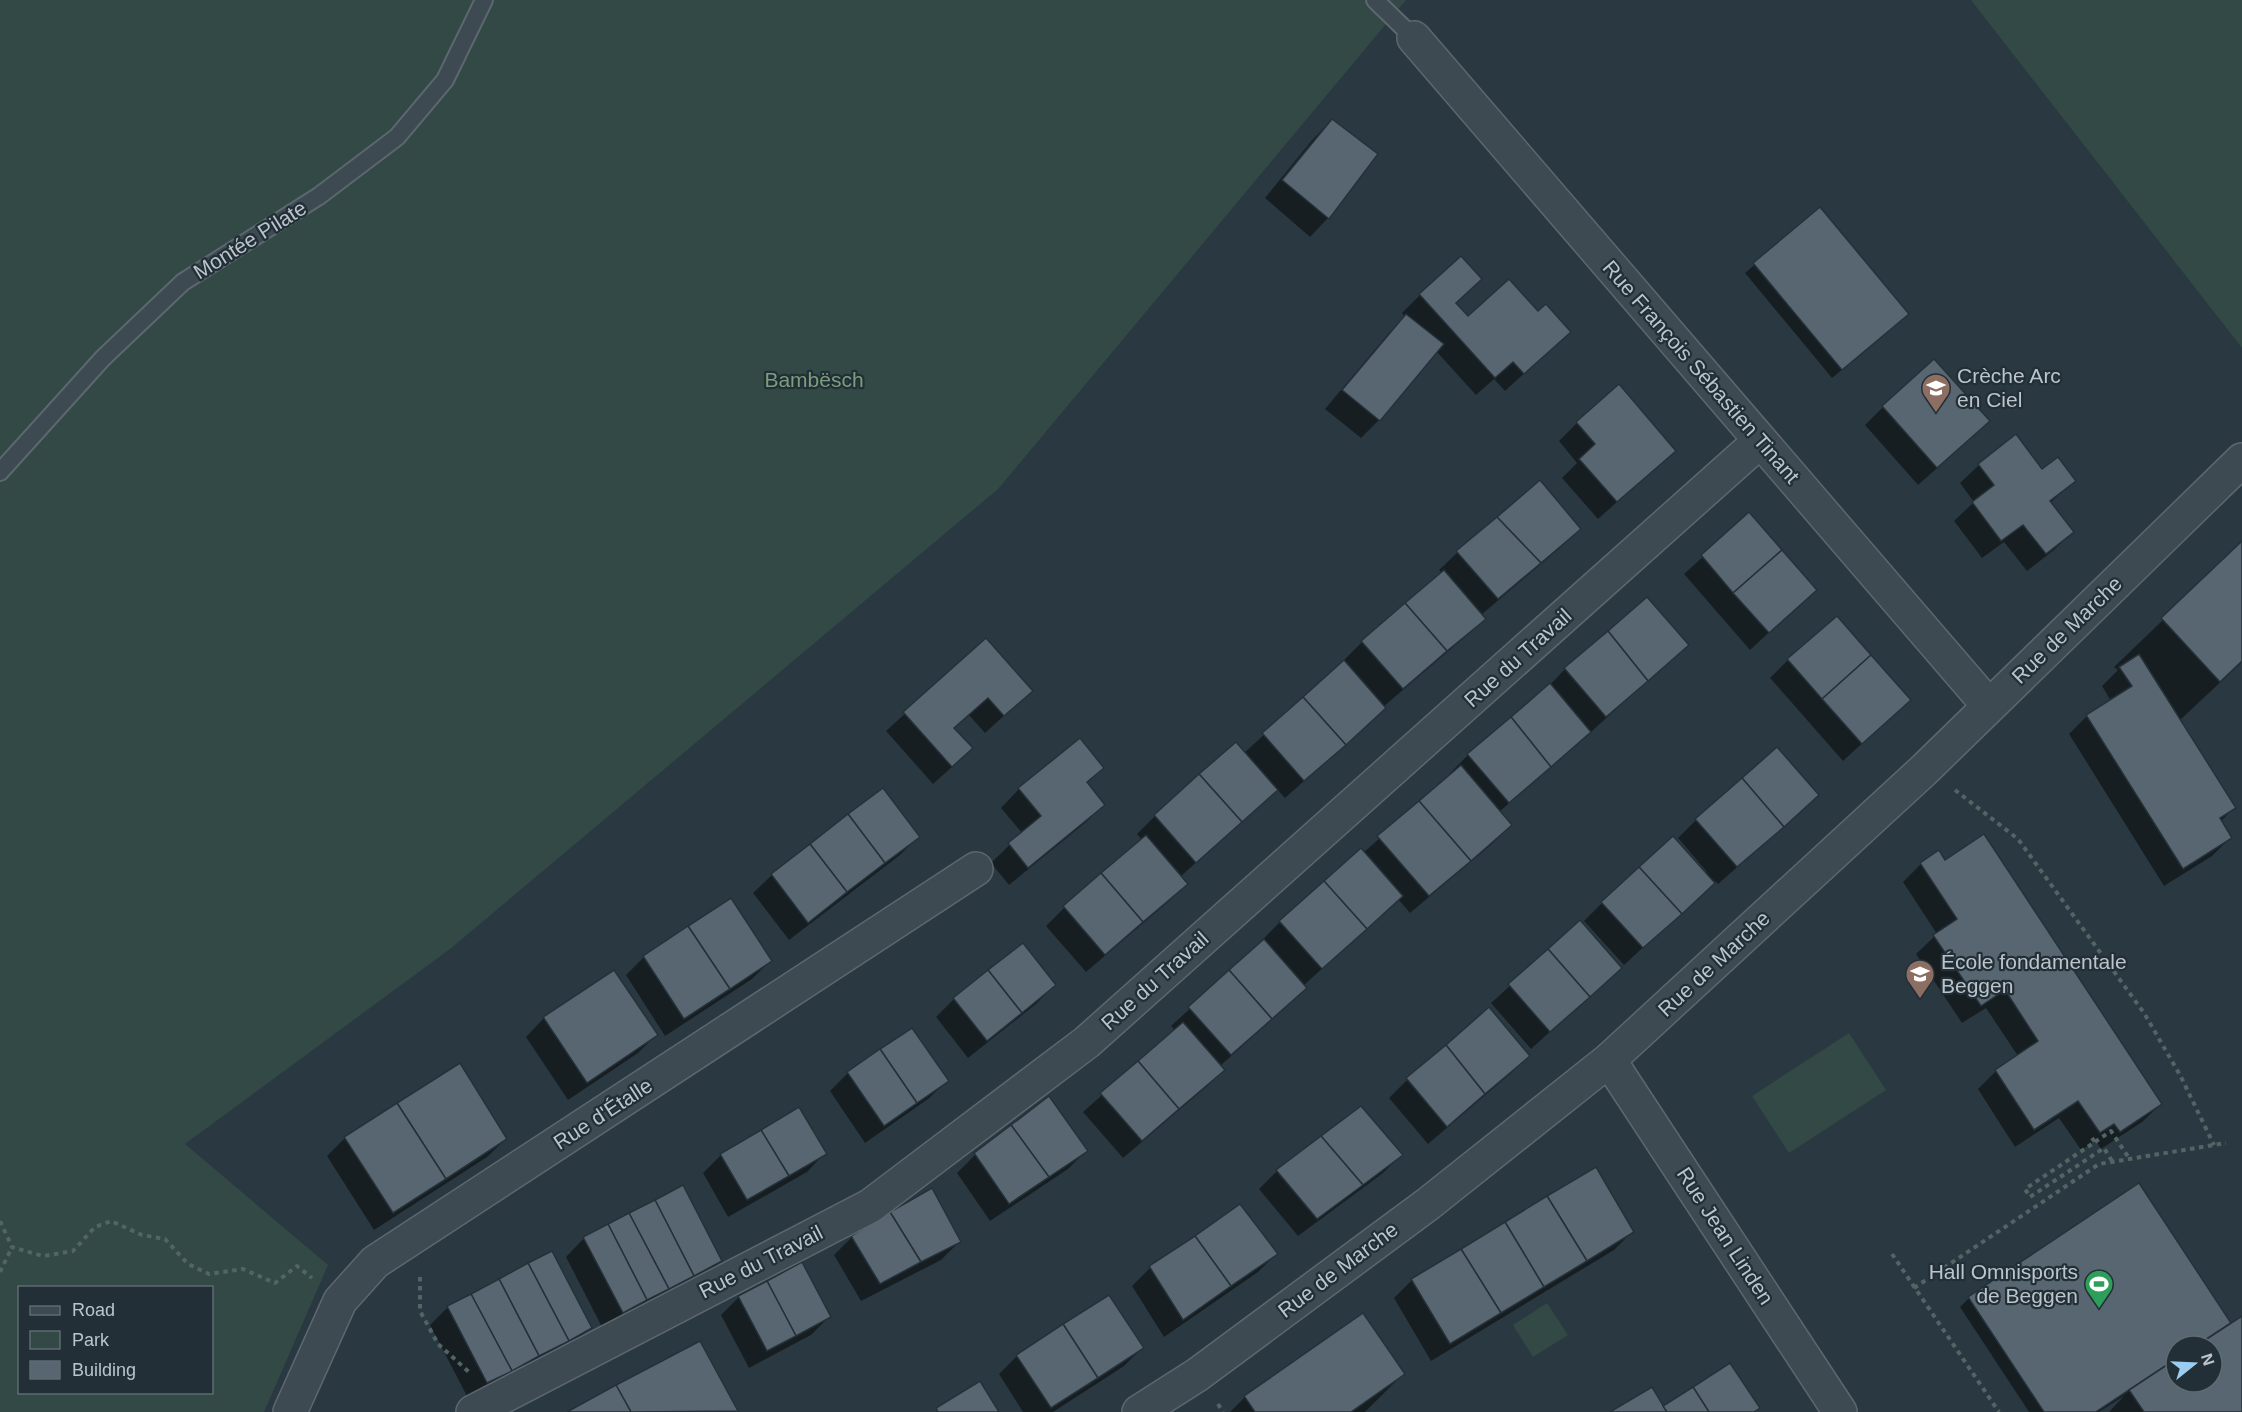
<svg xmlns="http://www.w3.org/2000/svg" width="2242" height="1412" font-family="Helvetica,sans-serif">
<style>
.green{fill:#324945;fill-rule:evenodd}
.shadow{fill:#0007;fill-rule:evenodd}
.building{fill:#586671;stroke:#243139;stroke-width:1.5}
.lines{fill:none;stroke-linecap:round;stroke-linejoin:round}
.service-casing{stroke:#5c676f;stroke-width:20}
.minor-casing{stroke:#5c676f;stroke-width:36}
.path{stroke:#516564;stroke-width:4;stroke-dasharray:4.5 4.5;stroke-linecap:butt}
.service{stroke:#3e4a51;stroke-width:16}
.minor{stroke:#3e4a51;stroke-width:33}
.labels{text-anchor:middle;stroke-width:4.5;stroke-linejoin:round;paint-order:stroke}
.street-label{font-size:21px;fill:#bbc4cb;stroke:#222f37}
.poi-label{font-size:21px;fill:#bbc4cb;stroke:#222f37;text-anchor:start}
.park-label{font-size:21px;fill:#7b9f7c;stroke:#222f37}
</style>
<rect width="100%" height="100%" fill="#2a3941"/>
<g class="green">
<path d="M0,0H1406L998,489L450,949L185,1144L328,1265L264,1412H0ZM20,1288H212V1392H20Z"/>
<path d="M1971,0H2242V348Z"/>
<path d="M1849,1033L1886,1090L1789,1153L1752,1096Z"/>
<path d="M1547,1303L1568,1335L1533,1357L1513,1325Z"/>
</g>
<g class="shadow">
<path d="M1332,120L1375,154L1328,218L1310,237L1265,198L1313,139Z"/>
<path d="M1820,209L1898,323L1832,378L1745,273Z"/>
<path d="M1420,295L1455,303L1468,318L1550,350L1505,391L1494,379L1476,395L1436,351L1379,420L1361,438L1325,409L1388,334L1405,317L1402,313Z"/>
<path d="M1883,407L1970,439L1918,485L1865,425Z"/>
<path d="M1577,423L1674,451L1598,519L1562,478L1577,463L1559,441Z"/>
<path d="M2016,437L2042,471L2074,481L2050,503L2072,532L2054,550L2027,571L2004,542L1982,558L1954,521L1974,502L1960,483L1979,465Z"/>
<path d="M1749,515L1815,590L1750,650L1684,574Z"/>
<path d="M1579,529L1561,547L1481,615L1484,619L1465,637L1383,707L1366,726L1285,798L1277,789L1180,877L1186,884L1168,902L1086,972L1046,926L1064,908L1142,840L1137,834L1155,816L1244,753L1345,661L1344,660L1362,642L1442,573L1439,570L1458,552Z"/>
<path d="M2242,544V662L2179,721L2234,808L2220,822L2230,838L2212,856L2164,886L2069,734L2087,716L2111,701L2102,686L2118,670L2114,667Z"/>
<path d="M986,640L1031,691L985,733L969,715L953,729V766L933,784L886,731Z"/>
<path d="M1687,645L1571,750L1499,812L1510,825L1492,844L1410,913L1398,899L1303,986L1305,988L1287,1006L1220,1066L1223,1070L1205,1088L1123,1158L1083,1112L1175,1030L1171,1026L1263,942L1262,940L1280,922L1361,850L1363,853L1451,775L1450,773L1468,755L1547,688L1565,669Z"/>
<path d="M1788,660L1909,700L1843,761L1770,678Z"/>
<path d="M1080,740L1102,768L1086,784L1103,805L1085,823L1009,885L991,863L1022,833L1001,808L1019,789Z"/>
<path d="M883,790L918,837L900,855L789,940L753,893L772,875Z"/>
<path d="M1799,813L1718,884L1715,881L1624,965L1584,921L1602,903L1707,872L1678,838L1696,820Z"/>
<path d="M1944,862L2161,1104L2142,1122L2101,1149L2096,1141L2081,1150L2059,1118L2015,1147L1978,1089L1996,1071L2018,1056L1986,1008L1962,1023L1916,954L1937,934L1903,882L1921,864Z"/>
<path d="M1580,922L1620,968L1531,1049L1491,1003Z"/>
<path d="M644,957L770,961L752,979L665,1036L626,975Z"/>
<path d="M1054,985L1036,1004L968,1058L936,1017L954,999Z"/>
<path d="M1489,1009L1528,1056L1510,1074L1428,1144L1389,1098L1407,1080Z"/>
<path d="M544,1018L656,1035L638,1053L568,1100L526,1037Z"/>
<path d="M848,1073L947,1081L928,1099L865,1143L830,1091Z"/>
<path d="M345,1138L506,1139L487,1157L374,1230L327,1156Z"/>
<path d="M1086,1151L1068,1169L990,1221L957,1173L975,1155Z"/>
<path d="M825,1153L807,1172L728,1217L703,1173L721,1155Z"/>
<path d="M1401,1155L1383,1173L1298,1236L1259,1189L1277,1171Z"/>
<path d="M2138,1185L2230,1325L2242,1317V1412H2109L2124,1396L2099,1412H2029L1960,1307L1969,1298ZM2176,1346H2212V1382H2176Z"/>
<path d="M1240,1206L1276,1254L1258,1272L1164,1337L1132,1286L1150,1268Z"/>
<path d="M1632,1232L1614,1250L1431,1361L1394,1298L1412,1280Z"/>
<path d="M852,1237L959,1242L941,1260L861,1301L834,1255Z"/>
<path d="M584,1238L721,1261L702,1279L604,1331L566,1257Z"/>
<path d="M739,1297L829,1317L811,1335L749,1368L721,1315Z"/>
<path d="M448,1307L590,1328L572,1346L469,1400L430,1325Z"/>
<path d="M1362,1316L1403,1374L1365,1412H1230L1245,1397Z"/>
<path d="M1142,1348L1124,1366L1053,1412H1023L999,1374L1017,1356Z"/>
<path d="M736,1411L735,1412H571Z"/>
</g>
<g class="building">
<path d="M1332,119L1378,154L1329,219L1282,180Z"/>
<path d="M1820,207L1909,314L1842,370L1753,263Z"/>
<path d="M1461,256L1482,279L1456,303L1468,316L1509,279L1538,311L1546,304L1571,332L1524,374L1513,362L1495,378L1419,294Z"/>
<path d="M1406,314L1444,344L1380,421L1342,390Z"/>
<path d="M1934,359L1990,421L1937,468L1882,406Z"/>
<path d="M1619,384L1676,451L1617,502L1579,459L1595,444L1576,422Z"/>
<path d="M2016,434L2042,469L2058,457L2076,481L2050,501L2074,532L2046,554L2023,525L2001,541L1972,502L1994,485L1978,464Z"/>
<path d="M1540,480L1581,529L1541,563L1497,517Z"/>
<path d="M1749,512L1782,550L1733,593L1701,555Z"/>
<path d="M1497,517L1541,563L1498,599L1456,551Z"/>
<path d="M2242,541V661L2220,682L2161,618Z"/>
<path d="M1782,550L1817,590L1769,633L1733,593Z"/>
<path d="M1444,570L1486,619L1447,651L1405,603Z"/>
<path d="M1647,597L1689,645L1648,681L1608,631Z"/>
<path d="M1405,603L1447,651L1403,689L1361,641Z"/>
<path d="M1837,616L1871,655L1822,699L1787,659Z"/>
<path d="M1608,631L1648,681L1606,717L1564,668Z"/>
<path d="M986,638L1033,691L1004,716L988,698L954,728L973,748L952,767L903,712Z"/>
<path d="M2139,654L2236,808L2220,818L2232,838L2183,869L2086,715L2132,686L2119,667Z"/>
<path d="M1871,655L1911,700L1862,744L1822,699Z"/>
<path d="M1344,660L1386,708L1346,745L1303,697Z"/>
<path d="M1550,683L1591,732L1551,767L1511,717Z"/>
<path d="M1303,697L1346,745L1304,781L1262,733Z"/>
<path d="M1511,717L1551,767L1509,803L1467,754Z"/>
<path d="M1080,738L1104,768L1087,782L1105,805L1028,868L1008,843L1041,816L1018,788Z"/>
<path d="M1236,742L1278,790L1242,822L1199,774Z"/>
<path d="M1777,747L1819,795L1784,827L1742,778Z"/>
<path d="M1461,765L1512,825L1471,861L1419,801Z"/>
<path d="M1199,774L1242,822L1196,863L1154,815Z"/>
<path d="M1742,778L1784,827L1737,867L1695,819Z"/>
<path d="M883,788L920,837L885,863L848,814Z"/>
<path d="M1419,801L1471,861L1429,896L1377,836Z"/>
<path d="M848,814L885,863L847,892L810,844Z"/>
<path d="M1984,834L2162,1104L2120,1132L2114,1124L2100,1133L2078,1101L2034,1130L1995,1070L2038,1041L2005,990L1981,1006L1933,935L1957,919L1920,863L1939,850L1945,860Z"/>
<path d="M1146,835L1188,884L1143,922L1101,873Z"/>
<path d="M1673,836L1715,883L1682,914L1639,867Z"/>
<path d="M810,844L847,892L808,923L771,874Z"/>
<path d="M1361,848L1403,896L1367,929L1324,881Z"/>
<path d="M1639,867L1682,914L1643,948L1601,902Z"/>
<path d="M1101,873L1143,922L1105,955L1063,906Z"/>
<path d="M1324,881L1367,929L1322,969L1279,921Z"/>
<path d="M731,898L772,961L730,989L688,926Z"/>
<path d="M1580,920L1622,968L1590,997L1548,949Z"/>
<path d="M688,926L730,989L684,1019L643,956Z"/>
<path d="M1264,939L1307,988L1272,1019L1229,970Z"/>
<path d="M1023,943L1056,985L1022,1013L988,970Z"/>
<path d="M1548,949L1590,997L1550,1032L1508,984Z"/>
<path d="M614,970L658,1035L587,1083L543,1017Z"/>
<path d="M988,970L1022,1013L987,1041L953,998Z"/>
<path d="M1229,970L1272,1019L1231,1055L1188,1007Z"/>
<path d="M1489,1007L1530,1056L1485,1094L1446,1045Z"/>
<path d="M1183,1022L1225,1070L1179,1109L1138,1061Z"/>
<path d="M912,1028L949,1081L917,1103L880,1049Z"/>
<path d="M1446,1045L1485,1094L1447,1127L1406,1078Z"/>
<path d="M880,1049L917,1103L884,1126L847,1072Z"/>
<path d="M1138,1061L1179,1109L1142,1141L1100,1093Z"/>
<path d="M460,1063L507,1139L446,1179L397,1103Z"/>
<path d="M1049,1096L1088,1151L1049,1177L1011,1125Z"/>
<path d="M397,1103L446,1179L393,1213L344,1137Z"/>
<path d="M1361,1106L1403,1155L1363,1185L1321,1136Z"/>
<path d="M799,1107L827,1154L789,1176L761,1130Z"/>
<path d="M1011,1125L1049,1177L1009,1204L974,1153Z"/>
<path d="M761,1130L789,1176L747,1200L720,1154Z"/>
<path d="M1321,1136L1363,1185L1317,1219L1276,1170Z"/>
<path d="M1596,1167L1634,1232L1587,1261L1547,1196Z"/>
<path d="M2139,1183L2231,1323L2196,1346H2176V1359L2096,1412H2044L1968,1297Z"/>
<path d="M683,1185L722,1261L694,1276L655,1200Z"/>
<path d="M932,1188L961,1242L921,1262L890,1212Z"/>
<path d="M1547,1196L1587,1261L1544,1287L1505,1222Z"/>
<path d="M655,1200L694,1276L669,1289L629,1213Z"/>
<path d="M1240,1204L1278,1254L1231,1286L1195,1236Z"/>
<path d="M890,1212L921,1262L880,1284L851,1236Z"/>
<path d="M629,1213L669,1289L647,1300L608,1224Z"/>
<path d="M1505,1222L1544,1287L1501,1313L1461,1249Z"/>
<path d="M608,1224L647,1300L623,1313L583,1237Z"/>
<path d="M1195,1236L1231,1286L1183,1320L1149,1266Z"/>
<path d="M1461,1249L1501,1313L1450,1344L1411,1279Z"/>
<path d="M552,1251L592,1328L569,1341L528,1263Z"/>
<path d="M802,1262L831,1317L796,1336L767,1281Z"/>
<path d="M528,1263L569,1341L539,1356L499,1279Z"/>
<path d="M499,1279L539,1356L512,1371L471,1294Z"/>
<path d="M767,1281L796,1336L767,1351L738,1296Z"/>
<path d="M471,1294L512,1371L487,1383L447,1306Z"/>
<path d="M1109,1295L1144,1348L1098,1378L1063,1324Z"/>
<path d="M1363,1313L1405,1374L1351,1412H1255L1244,1396Z"/>
<path d="M2242,1316V1412H2144L2129,1390L2176,1359V1382H2212V1346H2196Z"/>
<path d="M1063,1324L1098,1378L1051,1408L1016,1355Z"/>
<path d="M700,1341L738,1411L631,1412L616,1385Z"/>
<path d="M1730,1363L1760,1408L1754,1412H1709L1693,1387Z"/>
<path d="M980,1381L999,1412H938L936,1408Z"/>
<path d="M616,1385L631,1412H567Z"/>
<path d="M1652,1387L1667,1412H1610Z"/>
<path d="M1693,1387L1709,1412H1667L1663,1406Z"/>
</g>
<g class="lines">
<g class="service-casing">
<g id="service">
<path d="M1375,0L1414,38"/>
<path d="M0,472L103,358L183,282L319,196L397,137L445,80L484,0"/>
</g>
</g>
<g class="minor-casing">
<g id="minor">
<path d="M1414,38L1989,706"/>
<path d="M1609,1060L1840,1412"/>
<path d="M290,1412L340,1301L375,1262L976,869"/>
<path d="M473,1412L870,1206L1087,1042L1760,441"/>
<path d="M1139,1412L1197,1375L1428,1204L1609,1060L1925,769L2242,460"/>
</g>
</g>
<g class="path">
<path d="M1955,790L2018,839L2144,1013L2180,1075L2214,1145"/>
<path d="M2092,1138L2095,1142L2025,1189L2030,1197L2104,1148L2112,1161"/>
<path d="M2095,1142L2111,1131L2129,1158"/>
<path d="M0,1221L12,1247L43,1256L73,1251L95,1227L111,1221L142,1235L165,1239L188,1264L209,1274L243,1269L275,1283L297,1266L312,1278"/>
<path d="M1892,1254L1999,1412"/>
<path d="M0,1272L12,1247"/>
<path d="M420,1277V1311L438,1344L469,1372"/>
<path d="M1914,1288L2099,1164L2226,1143"/>
<path d="M1218,1404L1223,1412"/>
</g>
<use href="#service" class="service"/>
<use href="#minor" class="minor"/>
</g>
<defs>
<g id="school-pin" transform="scale(1.5)"><path d="M0 17L-7.5 6A9.5 9.5 0 1 1 7.5 6Z" fill="#8d6e63" stroke="#222f37"/><path d="M0-5L7-2L0 1L-7-2ZM-4 1L0 2.5L4 1V4Q0 6-4 4Z" fill="#fff"/></g>
<g id="stadium-pin" transform="scale(1.5)"><path d="M0 17L-7.5 6A9.5 9.5 0 1 1 7.5 6Z" fill="#2e9e5b" stroke="#222f37"/><path d="M0-5a6.5 5 0 1 0 0 10a6.5 5 0 1 0 0-10ZM-3.5-1.8h7v3.6h-7Z" fill="#fff"/></g>
</defs>
<g fill-rule="evenodd">
<use href="#school-pin" x="1936" y="388"/>
<use href="#school-pin" x="1920" y="974"/>
<use href="#stadium-pin" x="2099" y="1284"/>
</g>
<g class="labels">
<g class="street-label">
<text transform="translate(250 240) rotate(-32)" y="7">Montée Pilate</text>
<text transform="translate(1701 372) rotate(49)" y="7">Rue François Sébastien Tinant</text>
<text transform="translate(2067 630) rotate(-44)" y="7">Rue de Marche</text>
<text transform="translate(1518 658) rotate(-42)" y="7">Rue du Travail</text>
<text transform="translate(1714 964) rotate(-43)" y="7">Rue de Marche</text>
<text transform="translate(1155 981) rotate(-42)" y="7">Rue du Travail</text>
<text transform="translate(603 1114) rotate(-33)" y="7">Rue d'Étalle</text>
<text transform="translate(1725 1236) rotate(57)" y="7">Rue Jean Linden</text>
<text transform="translate(761 1262) rotate(-27)" y="7">Rue du Travail</text>
<text transform="translate(1338 1270) rotate(-37)" y="7">Rue de Marche</text>
</g>
<g class="poi-label">
<text x="1957" y="383">Crèche Arc<tspan x="1957" dy="24">en Ciel</tspan></text>
<text x="1941" y="969">École fondamentale<tspan x="1941" dy="24">Beggen</tspan></text>
<text x="2078" y="1279" text-anchor="end">Hall Omnisports<tspan x="2078" dy="24">de Beggen</tspan></text>
</g>
<g class="park-label">
<text x="814" y="387">Bambësch</text>
</g>
</g>
<rect x="18" y="1286" width="195" height="108" fill="#222f37" stroke="#5f6b72" stroke-width="1.5"/>
<rect x="30" y="1306" width="30" height="9" fill="#3e4a51" stroke="#5f6b72" stroke-width="1.5"/>
<text x="72" y="1316" font-size="18" fill="#bbc4cb">Road</text>
<rect x="30" y="1331" width="30" height="18" fill="#324945" stroke="#5f6b72" stroke-width="1.5"/>
<text x="72" y="1346" font-size="18" fill="#bbc4cb">Park</text>
<rect x="30" y="1361" width="30" height="18" fill="#586671" stroke="#5f6b72" stroke-width="1.5"/>
<text x="72" y="1376" font-size="18" fill="#bbc4cb">Building</text>
<g transform="translate(2194 1364) rotate(72)"><circle r="28" fill="#222f37" stroke="#5f6b72" stroke-width="1.5"/>
<path d="M0-4.5L10 22L0 15L-10 22Z" fill="#9bcdf0"/>
<text y="-9" font-size="16" font-weight="bold" text-anchor="middle" fill="#bbc4cb">N</text>
</g>
</svg>
